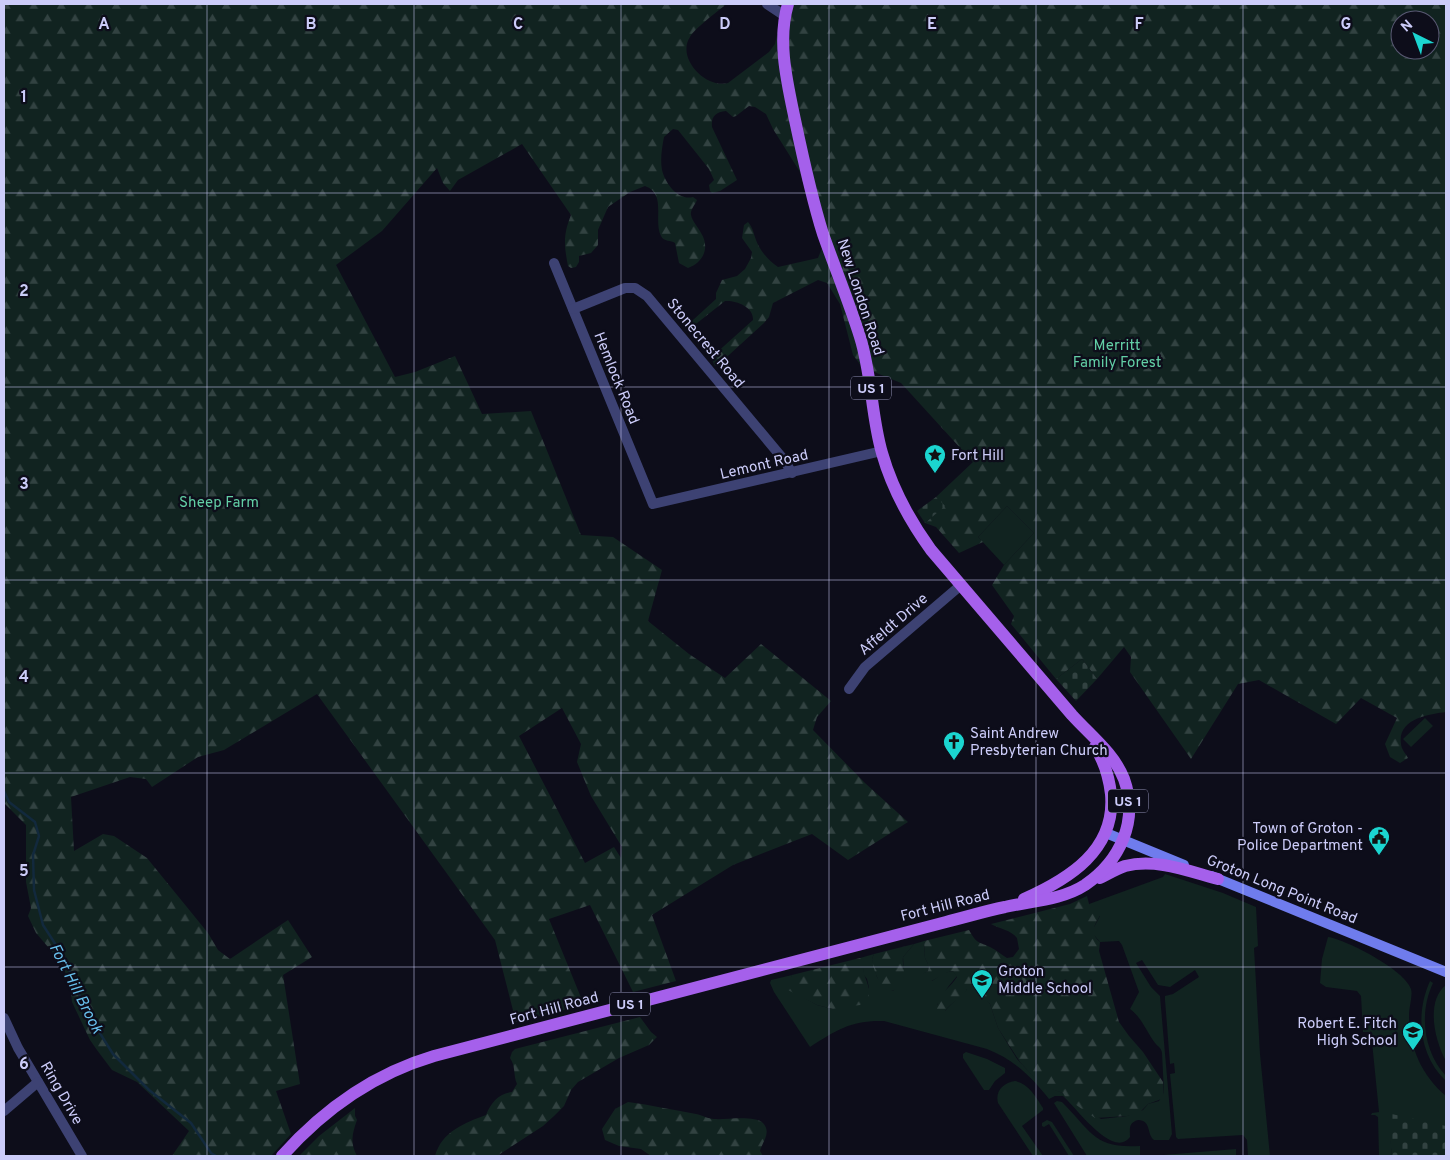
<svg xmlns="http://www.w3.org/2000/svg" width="1450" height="1160" font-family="Overpass,sans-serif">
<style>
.green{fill:#112320}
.forest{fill:url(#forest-firs);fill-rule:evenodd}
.cemetery{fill:url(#cemetery-stones)}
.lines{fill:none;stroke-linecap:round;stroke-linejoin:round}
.stream{stroke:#12293d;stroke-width:2.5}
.minor{stroke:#3d4273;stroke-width:10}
.tertiary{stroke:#3d4273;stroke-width:10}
.secondary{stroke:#6f7ced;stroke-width:10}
.primary{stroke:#a560eb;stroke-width:12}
.grid{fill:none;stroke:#ccccf9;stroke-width:1;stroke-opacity:0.55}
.labels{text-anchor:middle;stroke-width:4.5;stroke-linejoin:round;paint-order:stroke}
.shield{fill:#0d0d1a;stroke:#9393b6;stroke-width:1}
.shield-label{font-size:14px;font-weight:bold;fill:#ccccf9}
.street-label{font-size:15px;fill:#ccccf9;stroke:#0d0d1a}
.park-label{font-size:15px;fill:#62cea5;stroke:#0d0d1a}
.poi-label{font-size:15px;fill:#ccccf9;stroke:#0d0d1a;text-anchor:start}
.water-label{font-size:16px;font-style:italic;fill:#67bfec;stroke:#0d0d1a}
.grid-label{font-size:16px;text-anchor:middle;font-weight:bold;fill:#ccccf9;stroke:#0d0d1a;stroke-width:4.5;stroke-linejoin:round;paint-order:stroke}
</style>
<defs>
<pattern id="forest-firs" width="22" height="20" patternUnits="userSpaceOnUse" patternTransform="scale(1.25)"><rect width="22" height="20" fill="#112320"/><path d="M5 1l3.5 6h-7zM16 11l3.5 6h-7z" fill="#324241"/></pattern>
<pattern id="cemetery-stones" width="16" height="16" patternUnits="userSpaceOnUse" patternTransform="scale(1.25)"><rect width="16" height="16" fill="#112320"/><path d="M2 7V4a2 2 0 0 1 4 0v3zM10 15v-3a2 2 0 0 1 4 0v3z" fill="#324241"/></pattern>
</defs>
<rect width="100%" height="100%" fill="#0d0d1a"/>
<g class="green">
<path d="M1007,506L1034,533L1004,565L978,537Z"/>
<path d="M1425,718L1433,726L1411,747L1403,739Z"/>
<path d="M1165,874L1223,893L1256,907L1258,946L1254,948L1260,1054L1270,1156H1248L1247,1140L1243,1135L1178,1139L1176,1137L1170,1074L1175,1073L1174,1063L1170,1064L1165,1000V996L1173,994L1199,977L1195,970L1170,987L1158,985L1142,960L1136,963L1151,987L1160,996L1172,1134L1169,1140H1154C1146,1133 1152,1121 1138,1120C1128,1123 1130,1129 1130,1137C1113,1160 1075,1106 1063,1096H1055L1049,1099C1032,1077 1013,1059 987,1049L884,1021C852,1020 836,1030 810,1047L774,992L770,983L771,980L792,975L791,978L794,992L817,1005L833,1009L869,988L867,979L863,974L864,962L860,958L874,954L872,959L877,977L886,989L893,991L904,977L903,957L914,944L924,941L925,958L929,966L928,971L923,974L932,981L943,973L953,971L957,976L948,987L937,1005L945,1011C952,1002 960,998 967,989H976L981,992L990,1004L998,1028L1017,1059L1042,1085L1063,1093L1070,1100L1101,1119L1127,1116L1143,1110L1148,1104L1159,1101L1164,1093L1162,1053C1161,1047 1158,1047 1155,1043C1146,1031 1142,1018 1130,1009L1139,992L1122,945L1119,941L1100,942L1093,934V929L1100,916L1089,904L1163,877Z"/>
<path d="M1328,937C1347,940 1405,970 1411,989C1413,996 1409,1007 1409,1015C1409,1047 1422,1076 1446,1096V1126L1390,1132L1392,1156H1379L1378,1117L1375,1115H1371L1372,1113L1379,1112L1371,1032H1363L1361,996L1357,991L1326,987L1320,983L1322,959Z"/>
<path d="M1430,981L1433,983C1419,1013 1423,1051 1446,1076V1081C1419,1056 1415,1014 1430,981Z"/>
<path d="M1446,985V1061C1435,1042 1425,1001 1446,985Z"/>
<path d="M966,1052L987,1059L1005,1068V1073L995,1081L989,1090H984L963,1058V1054Z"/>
<path d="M1015,1081C1028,1083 1036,1097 1043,1108V1110L1022,1126L1043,1156H1033L998,1103C995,1091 1003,1083 1015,1081Z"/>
<path d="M1057,1101L1062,1102C1091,1131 1094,1149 1140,1146V1156H1087L1054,1103Z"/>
<path d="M1047,1120L1052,1122L1074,1156H1069L1049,1124L1044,1127L1042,1126V1123Z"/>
<path d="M1236,1149V1156H1151Z"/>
</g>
<g class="forest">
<path d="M4,4H727C719,10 694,29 690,37C676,58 706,89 728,83L769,52L775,44L784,4H1446V712C1429,714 1397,719 1401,744C1401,749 1406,754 1408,758L1400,763L1390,757L1385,744L1397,718L1361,698L1336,724L1259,680L1238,684L1191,759L1130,672L1131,657L1124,647L1097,679L1082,659L1056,679L1011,624L1014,616L992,585L1004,565L1034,533L1007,506L978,537L983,542L959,553L936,527L925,523L944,506L936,497L973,462L901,383L862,367L853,355L840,304L827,283L818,280L773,303L769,317L764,323L718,365L715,366C712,361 712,359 714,355L753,320C754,307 736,300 725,301L687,331L693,320L716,299V293L722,280L737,276L745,269L751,258L752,252L742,238L744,225L748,222C753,228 753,232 756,240C760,251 769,261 778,267L818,258L822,248L800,172L773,129L766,114L755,107L749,106L736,116L733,117L726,111C715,112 711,117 712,127L737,180L720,191L712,193L710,191L709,185L714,180L709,169L678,130L673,129L664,137C662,147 660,160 662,170C665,183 678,201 693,197L697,200C695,205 690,210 691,215C692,221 698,227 701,233C710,247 704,262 688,268L679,263L675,243C671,240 664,242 661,236C653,220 667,194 645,186L630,192L608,207L598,230V245L591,253L579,256V262L576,267L571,268L568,266C564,245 563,235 571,215L522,144L458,180L450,191L443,183L437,168L382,231L336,265L395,377L415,372L455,356L482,414L531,411L581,535L613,537L662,570L648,621L689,654L725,678L761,644L831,701L817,717L813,730L865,783L908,822L848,860L812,834L733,865L652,915L676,981L633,992L590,905L549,919L584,1005L516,1022L495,940L317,694L224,750L198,757L152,787L146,779L130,777L71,797L74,851L103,834L114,836L147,858L208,933L218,950L230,959L288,920L312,957L283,975L300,1084L276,1091L291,1134L271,1156H172L189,1131L137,1082L112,1070L97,1050L90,1040L72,1002L70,983L60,961L36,933L28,916L31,908L26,882V825L4,803ZM1400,20H1430V50H1400ZM562,708L581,744L577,762L591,796L622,847L621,858L614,847L585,863L519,736Z"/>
<path d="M1087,896L1089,904L1098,908L1102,912C1096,923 1088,932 1100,942L1099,951L1119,1022L1129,1036L1143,1052L1163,1082L1164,1098L1148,1104L1139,1113L1127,1116L1095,1118L1066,1098L1063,1093L1042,1086L1020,1062L998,1028L990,1004L976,989H967C962,999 952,1001 945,1011L939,1012L937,1010C936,996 951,987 957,977L953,971C939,973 933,984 922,983L919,980L920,975L928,971L929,966L925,958L924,941L969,930C977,944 977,941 990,947C996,950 1002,955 1007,958L1013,957L1019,949L1017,938C1011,930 1000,929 991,924L1070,904Z"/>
<path d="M914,944L903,957C902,963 905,971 904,977C904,980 900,984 898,987C884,1002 873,970 872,959L874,954Z"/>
<path d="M860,958L864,961C865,965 863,971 864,974C867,983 871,989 868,999L860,1005L833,1009L817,1005L786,989L792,975Z"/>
<path d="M640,1017L651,1032L657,1037L649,1045L619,1058L578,1082L571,1090L564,1106L554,1116L543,1126L497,1156H435C442,1131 465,1123 486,1115C491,1103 498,1094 512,1092L517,1084C513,1075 516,1067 510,1058L512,1052L515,1049Z"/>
<path d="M628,1102C651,1105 673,1110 696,1114C702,1115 708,1119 714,1119C726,1120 754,1115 763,1123C772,1133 762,1142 760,1151L763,1156H651L641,1149L619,1146L605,1140L602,1129L615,1109Z"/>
<path d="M355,1108V1116L357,1120C352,1134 350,1143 357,1156H299L319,1136Z"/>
</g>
<g class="cemetery">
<path d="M936,497L945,506L925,523L917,511Z"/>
<path d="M1082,659L1097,679L1076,701L1056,679Z"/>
<path d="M1387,1113L1446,1126V1156H1392Z"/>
</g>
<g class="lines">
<path class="stream" d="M4,791L9,802L35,822L39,836L33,855L34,890L43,925L65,959L86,1011L113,1054L149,1090L191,1123L211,1153L216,1156"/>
<g class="minor">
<path d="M554,263L653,504L882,451"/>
<path d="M573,309L625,288H635L647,296L784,460L792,473"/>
<path d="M849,689L865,667L961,585"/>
<path d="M4,1018L18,1048L82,1156"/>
<path d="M4,1111L38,1082"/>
</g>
<path class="tertiary" d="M767,4L785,16"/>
<g class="secondary">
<path d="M1106,833L1184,865"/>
<path d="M1211,876L1446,972"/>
</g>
<g class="primary">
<path d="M1100,878C1108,874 1116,869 1125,866C1156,858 1188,871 1218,879"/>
<path d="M1024,899C1069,879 1116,850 1111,794C1109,777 1104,761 1095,747"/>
<path d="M282,1156C324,1109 373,1074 434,1056L946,922C966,917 985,911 1005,907C1031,901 1062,900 1085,885C1120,861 1139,821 1124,779C1114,753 1090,735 1072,715C1025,660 978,605 931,550C910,521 892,488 882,453C871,415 872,375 860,337C849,302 835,268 823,234C811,196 803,158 795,120C787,82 777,41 788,4"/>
</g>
</g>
<path class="grid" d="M207,4V1156M414,4V1156M621,4V1156M829,4V1156M1036,4V1156M1243,4V1156M4,193H1446M4,387H1446M4,580H1446M4,773H1446M4,967H1446"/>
<defs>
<g id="sight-pin" transform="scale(1.125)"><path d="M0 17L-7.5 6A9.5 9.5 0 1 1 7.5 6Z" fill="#1bd5d0" stroke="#0d0d1a"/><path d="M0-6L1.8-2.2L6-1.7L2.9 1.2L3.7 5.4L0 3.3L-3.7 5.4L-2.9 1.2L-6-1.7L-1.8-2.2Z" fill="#111"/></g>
<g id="church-pin" transform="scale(1.125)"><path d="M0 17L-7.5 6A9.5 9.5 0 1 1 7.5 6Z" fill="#1bd5d0" stroke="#0d0d1a"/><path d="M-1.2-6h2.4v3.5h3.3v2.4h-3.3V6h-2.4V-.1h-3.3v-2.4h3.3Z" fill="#111"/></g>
<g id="civic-pin" transform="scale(1.125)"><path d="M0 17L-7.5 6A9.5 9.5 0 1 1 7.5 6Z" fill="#1bd5d0" stroke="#0d0d1a"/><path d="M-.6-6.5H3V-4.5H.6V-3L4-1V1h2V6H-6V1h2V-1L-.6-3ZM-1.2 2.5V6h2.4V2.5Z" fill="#111"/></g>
<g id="school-pin" transform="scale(1.125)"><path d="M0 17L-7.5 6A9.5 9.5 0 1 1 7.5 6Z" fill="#1bd5d0" stroke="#0d0d1a"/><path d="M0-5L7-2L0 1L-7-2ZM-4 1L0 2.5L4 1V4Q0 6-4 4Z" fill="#111"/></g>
</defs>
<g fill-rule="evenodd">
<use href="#sight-pin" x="935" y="455"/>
<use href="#church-pin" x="954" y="742"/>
<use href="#civic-pin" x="1379" y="837"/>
<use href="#school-pin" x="982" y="980"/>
<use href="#school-pin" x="1413" y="1032"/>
</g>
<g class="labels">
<g class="shield">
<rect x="851" y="376.5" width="40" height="23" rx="4"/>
<rect x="1108" y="789.5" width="40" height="23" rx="4"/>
<rect x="610" y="992.5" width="40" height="23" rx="4"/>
</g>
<g class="shield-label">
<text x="871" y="393">US 1</text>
<text x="1128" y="806">US 1</text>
<text x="630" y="1009">US 1</text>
</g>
<g class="street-label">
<text transform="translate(861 297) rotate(72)" y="5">New London Road</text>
<text transform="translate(706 343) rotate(50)" y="5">Stonecrest Road</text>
<text transform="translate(617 378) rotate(68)" y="5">Hemlock Road</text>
<text transform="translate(764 464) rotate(-13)" y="5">Lemont Road</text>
<text transform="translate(893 624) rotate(-41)" y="5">Affeldt Drive</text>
<text transform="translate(1282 889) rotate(22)" y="5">Groton Long Point Road</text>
<text transform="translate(945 905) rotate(-14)" y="5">Fort Hill Road</text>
<text transform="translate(554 1008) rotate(-15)" y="5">Fort Hill Road</text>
<text transform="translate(62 1093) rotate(60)" y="5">Ring Drive</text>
</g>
<g class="park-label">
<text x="1117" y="350">Merritt<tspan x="1117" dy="17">Family Forest</tspan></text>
<text x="219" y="507">Sheep Farm</text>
</g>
<g class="poi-label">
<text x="951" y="460">Fort Hill</text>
<text x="970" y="738">Saint Andrew<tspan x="970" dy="17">Presbyterian Church</tspan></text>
<text x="1363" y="833" text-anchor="end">Town of Groton -<tspan x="1363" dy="17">Police Department</tspan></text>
<text x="998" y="976">Groton<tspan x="998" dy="17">Middle School</tspan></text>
<text x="1397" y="1028" text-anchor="end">Robert E. Fitch<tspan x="1397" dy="17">High School</tspan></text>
</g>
<g class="water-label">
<text transform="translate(77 988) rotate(63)" y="6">Fort Hill Brook</text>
</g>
</g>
<g class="grid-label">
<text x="104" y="29">A</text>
<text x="311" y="29">B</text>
<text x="518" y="29">C</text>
<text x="725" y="29">D</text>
<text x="932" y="29">E</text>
<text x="1139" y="29">F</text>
<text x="1346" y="29">G</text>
<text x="24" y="102">1</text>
<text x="24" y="296">2</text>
<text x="24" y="489">3</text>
<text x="24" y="682">4</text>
<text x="24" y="876">5</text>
<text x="24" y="1069">6</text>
</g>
<rect width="1450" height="1160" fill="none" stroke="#ccccf9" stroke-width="10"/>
<g transform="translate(1415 35) rotate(318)"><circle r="24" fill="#0d0d1a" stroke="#595973"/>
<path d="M0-4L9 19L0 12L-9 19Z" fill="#1bd5d0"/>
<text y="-8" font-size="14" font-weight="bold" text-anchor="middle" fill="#ccccf9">N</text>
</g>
</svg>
